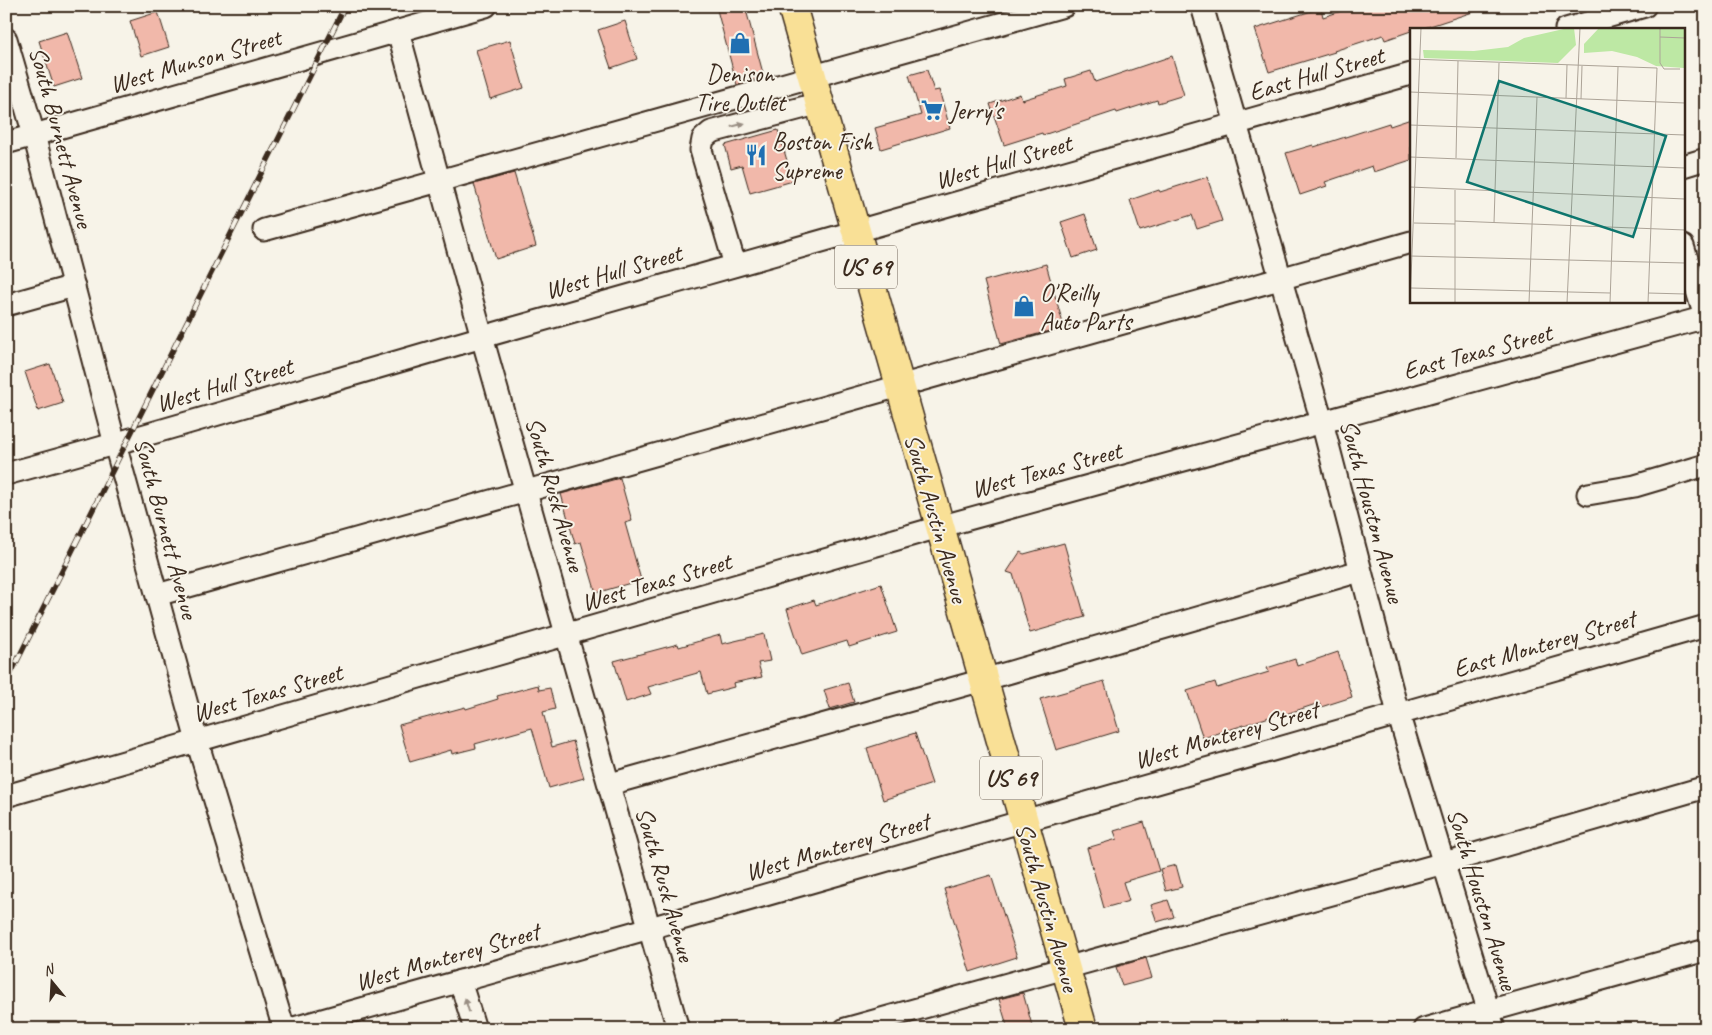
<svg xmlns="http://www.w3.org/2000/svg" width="1712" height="1035" font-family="Caveat,sans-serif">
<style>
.building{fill:#f1b8aa;stroke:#3b2a1e}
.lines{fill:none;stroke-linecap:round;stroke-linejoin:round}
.minor-casing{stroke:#3b2a1e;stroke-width:25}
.highway-casing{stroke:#3b2a1e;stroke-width:31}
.minor{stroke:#f7f3e8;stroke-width:21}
.highway{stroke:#f9e096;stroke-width:28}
.rail-casing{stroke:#3b2a1e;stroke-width:5.5}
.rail{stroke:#f7f3e8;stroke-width:4;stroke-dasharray:11;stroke-linecap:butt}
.oneway{fill:#998e83}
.labels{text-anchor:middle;stroke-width:4;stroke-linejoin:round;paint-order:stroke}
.shield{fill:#f7f3e8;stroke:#73665b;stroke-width:1}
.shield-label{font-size:24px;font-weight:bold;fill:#3b2a1e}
.street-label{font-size:25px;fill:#3b2a1e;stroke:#f7f3e8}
.poi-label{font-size:25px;fill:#3b2a1e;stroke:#f7f3e8;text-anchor:start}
.inset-road{fill:none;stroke:#aca397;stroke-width:1}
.view{fill:#0f766e;fill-opacity:0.15;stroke:#0f766e;stroke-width:2.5}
.inset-edge{fill:none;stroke:#3b2a1e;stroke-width:2.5}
</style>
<rect width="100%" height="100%" fill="#f7f3e8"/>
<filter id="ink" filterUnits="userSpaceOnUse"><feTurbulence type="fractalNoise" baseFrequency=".02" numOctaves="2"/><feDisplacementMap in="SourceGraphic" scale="10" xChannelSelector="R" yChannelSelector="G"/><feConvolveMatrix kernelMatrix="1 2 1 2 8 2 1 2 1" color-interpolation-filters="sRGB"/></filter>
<g filter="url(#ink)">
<g class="building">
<path d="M716,6H745L764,77L737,85Z"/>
<path d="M1357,6H1482V9L1424,28L1411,29V31L1385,40L1383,35L1334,51L1335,52L1269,72L1255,29L1321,8L1323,17Z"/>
<path d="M158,12L169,47L141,56L130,21Z"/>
<path d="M625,21L637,59L611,68L598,30Z"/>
<path d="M67,32L82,78L54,87L39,41Z"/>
<path d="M510,40L524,88L490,99L476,50Z"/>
<path d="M1172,56L1184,95L1158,103L1157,100L1117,113L1116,111L1043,135L1042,133L1004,145L990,104L1020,94L1022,100L1067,86L1065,79L1091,71L1095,82Z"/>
<path d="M927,70L934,91L939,90L950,128L881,149L875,128L921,115L909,75Z"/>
<path d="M1411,119V160L1374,172L1372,166L1325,182L1327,186L1300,195L1286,153L1313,145L1314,147L1389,123L1390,126Z"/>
<path d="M778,130L793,181L750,193L742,165L731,168L725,145Z"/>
<path d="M514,173L536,246L496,259L474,184Z"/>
<path d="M1207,177L1222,221L1197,229L1192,215L1140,231L1130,200L1159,190L1160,192Z"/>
<path d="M1085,214L1097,250L1073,258L1061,222Z"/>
<path d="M1046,264L1064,327L1001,344L984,281Z"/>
<path d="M50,364L63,403L38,411L25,372Z"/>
<path d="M620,478L632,521L625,523L641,580L596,593L581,542L575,544L561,494Z"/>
<path d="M1064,543L1085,617L1030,633L1013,574L1007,572L1020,552L1024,554Z"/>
<path d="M881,584L897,632L849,647L847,641L802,655L787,609L814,600L816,605Z"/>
<path d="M764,634L770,661L758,663L762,677L733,683L734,687L707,694L701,672L648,687L651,694L626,702L614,661L678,644L679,647L720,635L722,644Z"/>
<path d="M1338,652L1352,697L1321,707L1319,703L1283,715L1282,713L1203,738L1187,691L1215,682L1217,688L1269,672L1267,668L1295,659L1297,666Z"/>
<path d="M1104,681L1119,731L1056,750L1040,699Z"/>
<path d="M848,683L854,702L830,709L824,690Z"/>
<path d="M538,685L539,690L550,688L555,709L543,712L552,747L573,741L584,778L549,788L532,728L475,744L476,748L452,754L451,750L410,762L399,725L465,707L466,709L498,699L497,696Z"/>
<path d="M915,733L932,784L883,800L867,748Z"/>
<path d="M1144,822L1159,871L1123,882L1129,901L1104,908L1087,848L1117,839L1114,831Z"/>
<path d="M1176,865L1182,887L1166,891L1160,869Z"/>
<path d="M991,875L1017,957L970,972L944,889Z"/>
<path d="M1168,900L1174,917L1157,922L1151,905Z"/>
<path d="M1146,958L1152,978L1122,986L1116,967Z"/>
<path d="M1023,993L1033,1029H1008L999,999Z"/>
</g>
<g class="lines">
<g class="minor-casing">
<g id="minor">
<path d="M1202,6L1322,422L1398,713L1494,1029"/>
<path d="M1566,29L1645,6"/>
<path d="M398,31L482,337L678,1029"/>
<path d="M6,39L34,135L115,444L197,741L284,1029"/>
<path d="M6,143L486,6"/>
<path d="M1683,166L1706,159"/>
<path d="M264,230L1064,6"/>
<path d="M1683,246L1706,320"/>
<path d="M735,265L701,150L703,139L711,132L820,103"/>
<path d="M6,305L74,286"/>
<path d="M6,474C176,428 345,376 514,328C813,243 1113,161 1411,74"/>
<path d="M1588,494L1635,486L1706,465"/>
<path d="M157,595L1411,242"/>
<path d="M610,784L983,680L1360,571"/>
<path d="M6,796L939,527L1706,317"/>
<path d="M460,981L475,1029"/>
<path d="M290,1029L650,928L1706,626"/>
<path d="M845,1029L1444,863L1706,787"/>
<path d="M1424,1029L1706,950"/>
</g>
</g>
<g class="highway-casing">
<path id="highway" d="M792,6L1083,1029"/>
</g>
<use href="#minor" class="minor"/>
<use href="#highway" class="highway"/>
<g class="rail-casing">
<path id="rail" d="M6,683L345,6"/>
</g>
<use href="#rail" class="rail"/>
</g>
<defs><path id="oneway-solid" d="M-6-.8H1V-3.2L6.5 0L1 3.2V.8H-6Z" transform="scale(1.25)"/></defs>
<g class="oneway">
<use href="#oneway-solid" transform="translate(738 125) rotate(-15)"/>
<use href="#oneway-solid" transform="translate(467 1005) rotate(-107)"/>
</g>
</g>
<defs>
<g id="shop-bare" transform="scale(1.725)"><path d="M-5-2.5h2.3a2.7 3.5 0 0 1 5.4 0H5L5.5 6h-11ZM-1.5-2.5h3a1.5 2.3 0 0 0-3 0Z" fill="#1f6fb2" stroke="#f7f3e8" stroke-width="2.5" paint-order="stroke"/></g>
<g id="supermarket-bare" transform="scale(1.725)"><path d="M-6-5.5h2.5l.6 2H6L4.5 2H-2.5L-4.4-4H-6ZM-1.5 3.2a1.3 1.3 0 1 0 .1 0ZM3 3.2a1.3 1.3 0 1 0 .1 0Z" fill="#1f6fb2" stroke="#f7f3e8" stroke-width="2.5" paint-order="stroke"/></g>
<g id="restaurant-bare" transform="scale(1.725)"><path d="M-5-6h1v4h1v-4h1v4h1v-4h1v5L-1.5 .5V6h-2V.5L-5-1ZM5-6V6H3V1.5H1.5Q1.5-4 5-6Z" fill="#1f6fb2" stroke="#f7f3e8" stroke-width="2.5" paint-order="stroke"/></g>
</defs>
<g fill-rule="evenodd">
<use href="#shop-bare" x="740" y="43"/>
<use href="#supermarket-bare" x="932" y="110"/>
<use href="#restaurant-bare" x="756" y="155"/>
<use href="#shop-bare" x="1024" y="306"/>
</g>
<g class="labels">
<g class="shield">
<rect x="835" y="245.5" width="62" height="43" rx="4"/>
<rect x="980" y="756.5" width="62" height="43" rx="4"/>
</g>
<g class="shield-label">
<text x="866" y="275">US 69</text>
<text x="1011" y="786">US 69</text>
</g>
<g class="street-label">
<text transform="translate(195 60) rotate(-16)" y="9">West Munson Street</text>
<text transform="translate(1316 73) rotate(-16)" y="9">East Hull Street</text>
<text transform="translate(62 137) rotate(75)" y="9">South Burnett Avenue</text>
<text transform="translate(1003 161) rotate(-16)" y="9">West Hull Street</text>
<text transform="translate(613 271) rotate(-16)" y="9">West Hull Street</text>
<text transform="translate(1477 351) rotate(-15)" y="9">East Texas Street</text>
<text transform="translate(224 384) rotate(-16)" y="9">West Hull Street</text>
<text transform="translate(1046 469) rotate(-15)" y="9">West Texas Street</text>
<text transform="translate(556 494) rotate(74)" y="9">South Rusk Avenue</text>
<text transform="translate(1373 511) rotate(75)" y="9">South Houston Avenue</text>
<text transform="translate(937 518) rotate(74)" y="9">South Austin Avenue</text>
<text transform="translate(167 528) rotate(75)" y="9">South Burnett Avenue</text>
<text transform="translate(656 581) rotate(-16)" y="9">West Texas Street</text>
<text transform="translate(1544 643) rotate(-16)" y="9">East Monterey Street</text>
<text transform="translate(267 692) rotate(-16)" y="9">West Texas Street</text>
<text transform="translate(1226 734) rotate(-16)" y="9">West Monterey Street</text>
<text transform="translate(837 846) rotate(-16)" y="9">West Monterey Street</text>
<text transform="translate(666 884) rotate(74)" y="9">South Rusk Avenue</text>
<text transform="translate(1483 899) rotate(73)" y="9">South Houston Avenue</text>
<text transform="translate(1048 907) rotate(74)" y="9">South Austin Avenue</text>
<text transform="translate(447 956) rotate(-16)" y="9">West Monterey Street</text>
</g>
<g class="poi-label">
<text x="740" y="82" text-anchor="middle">Denison<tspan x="740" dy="29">Tire Outlet</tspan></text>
<text x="949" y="119">Jerry's</text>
<text x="772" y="150">Boston Fish<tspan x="772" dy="29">Supreme</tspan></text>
<text x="1040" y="301">O'Reilly<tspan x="1040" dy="29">Auto Parts</tspan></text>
</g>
</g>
<g transform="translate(1410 28)">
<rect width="275" height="275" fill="#f7f3e8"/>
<path d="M158,0H164L166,17L148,35L14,30L13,22L64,23L98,19L114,10ZM189,0H275L274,40L246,38L227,29L202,23L174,25V16Z" fill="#bde8a4"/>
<path class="inset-road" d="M250,0V35L254,41H270M250,9L275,10M0,31L247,40L238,275M0,64L275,75M156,70L157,37M171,71L172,38M0,97L275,107M0,129L275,140M46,130L48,33M0,159L275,171M45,193L275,202M4,195L45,196M84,195L89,35M0,228L275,235M1,260L200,265M238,265L275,266M0,275L11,0M45,275V162M119,275L127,69M157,275L170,0M200,275L208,39"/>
<path class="view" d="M89,53L256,108L223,209L57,154Z"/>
<rect width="275" height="275" class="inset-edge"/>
</g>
<rect width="1712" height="1035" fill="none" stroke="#f7f3e8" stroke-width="25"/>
<rect x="12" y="12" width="1687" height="1010" fill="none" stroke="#3b2a1e" stroke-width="2" filter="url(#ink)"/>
<g transform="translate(52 982) rotate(342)" stroke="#f7f3e8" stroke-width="4" paint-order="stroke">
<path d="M0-4L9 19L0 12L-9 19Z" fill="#3b2a1e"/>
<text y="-8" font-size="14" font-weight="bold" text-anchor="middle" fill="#3b2a1e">N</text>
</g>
</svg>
